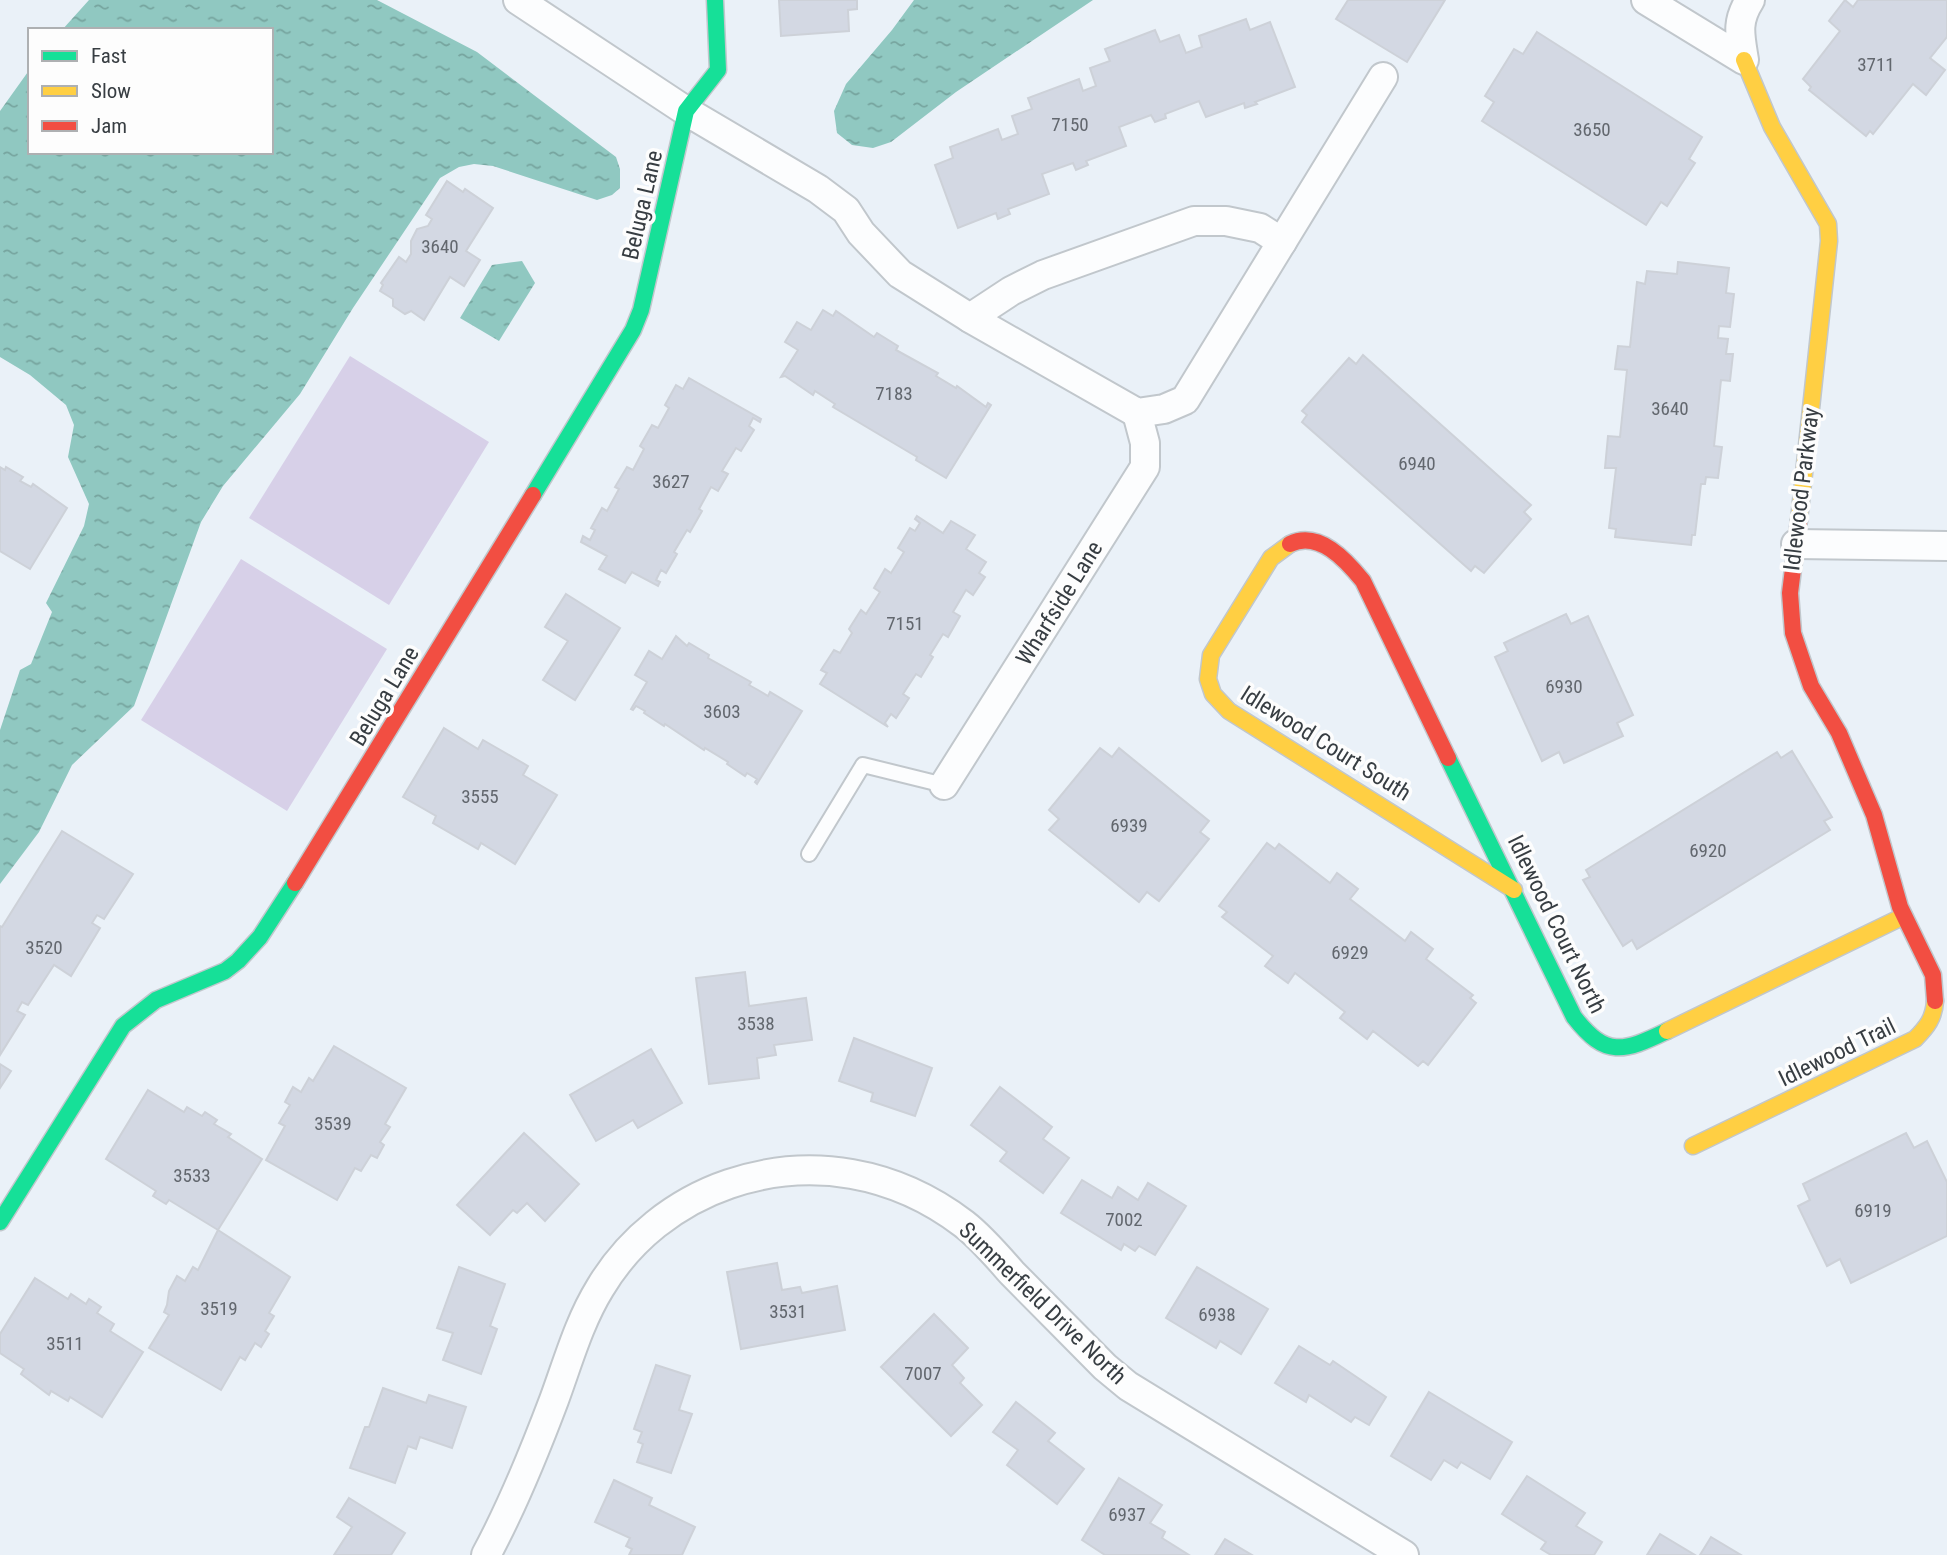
<svg xmlns="http://www.w3.org/2000/svg" width="1947" height="1555" font-family="'Roboto Condensed',sans-serif">
<style>
.park{fill:#d7d0e8}
.water{fill:url(#water-ripples)}
.building{fill:#d3d8e3;stroke:#cdd1d8;stroke-width:2}
.lines{fill:none;stroke-linecap:round;stroke-linejoin:round}
.lane-casing{stroke:#c1c7cc;stroke-width:18}
.street-casing{stroke:#c1c7cc;stroke-width:32}
.fast-casing{stroke:#c1c7cc;stroke-width:19}
.slow-casing{stroke:#c1c7cc;stroke-width:19}
.jam-casing{stroke:#c1c7cc;stroke-width:19}
.lane{stroke:#fcfdfe;stroke-width:14}
.street{stroke:#fcfdfe;stroke-width:28}
.fast{stroke:#16e098;stroke-width:16}
.slow{stroke:#ffcf43;stroke-width:16}
.jam{stroke:#f24e42;stroke-width:16}
.labels{text-anchor:middle;stroke-width:7;stroke-linejoin:round;paint-order:stroke}
.number-label{font-size:19px;fill:#62676e}
.street-label{font-size:23px;fill:#373d42;stroke:#fdfdfd}
</style>
<defs>
<pattern id="water-ripples" width="26" height="14" patternUnits="userSpaceOnUse" patternTransform="scale(1.75)"><rect width="26" height="14" fill="#90c8c1"/><path d="M2 4q2-2 4 0t4 0M15 11q2-2 4 0t4 0" fill="none" stroke="#76a49e"/></pattern>
</defs>
<rect width="100%" height="100%" fill="#eaf1f8"/>
<g class="park">
<path d="M350,356L489,442L389,605L249,518Z"/>
<path d="M241,559L387,649L287,811L141,720Z"/>
</g>
<g class="water">
<path d="M89,0H377L477,52L616,157L620,169V188L612,195L597,200L493,166L474,164L459,167L440,178L353,308L300,394L223,486L201,522L134,706L72,765L39,832L0,884V730L20,670L31,664L52,612L46,603L84,526L89,504L68,457L74,425L66,405L30,375L0,357V111L30,69V152H271V30H62Z"/>
<path d="M914,0H1093L956,92L891,142L873,148L852,145L837,133L834,111L846,84L892,30Z"/>
<path d="M522,261L535,283L499,341L460,318L492,265Z"/>
</g>
<g class="building">
<path d="M779,0H857V9L848,10L849,31L781,36Z"/>
<path d="M1348,0H1445L1407,62L1336,19Z"/>
<path d="M1845,0L1853,7L1858,0H1947V37L1930,58L1945,70L1926,95L1913,84L1873,134L1870,131L1866,136L1809,90L1811,87L1803,79L1840,31L1829,21Z"/>
<path d="M1246,19L1250,30L1270,22L1295,87L1255,102L1257,104L1245,108L1244,103L1206,117L1199,101L1165,114L1166,118L1155,122L1151,115L1119,127L1126,146L1086,161L1088,165L1076,170L1073,163L1042,174L1049,194L1008,209L1010,214L998,219L996,213L958,228L935,165L953,158L950,147L998,129L1002,140L1018,134L1012,116L1032,109L1028,98L1079,79L1083,91L1096,86L1090,68L1110,61L1105,49L1155,30L1160,42L1179,35L1186,53L1202,47L1199,36Z"/>
<path d="M1537,32L1702,137L1689,159L1695,163L1667,206L1661,202L1646,225L1482,121L1494,102L1485,96L1514,49L1523,54Z"/>
<path d="M447,181L463,192L465,189L493,208L466,251L480,260L464,286L450,277L424,320L411,311L405,314L393,306V299L380,291L383,285L381,283L399,257L406,262L411,254V241L417,229L428,226L432,219L426,215Z"/>
<path d="M1678,262L1729,268L1726,293L1734,294L1730,327L1719,326L1718,338L1728,339L1726,354H1733L1730,381L1721,380L1714,446L1722,447L1718,478L1706,477L1705,484H1701L1695,535H1692L1691,545L1615,537L1616,529L1609,528L1616,468H1605L1608,436L1620,437L1627,370L1615,369L1618,346L1630,347L1637,282L1645,284L1647,271L1677,274Z"/>
<path d="M823,310L833,316L836,311L874,337L877,333L898,346L896,350L938,373L936,376L956,388L957,386L986,407L988,403L991,405L946,478L916,460L917,457L912,454L833,407L835,404L815,391L813,395L785,376L781,377L798,350L785,342L797,322L811,330Z"/>
<path d="M1363,355L1531,505L1524,512L1531,519L1484,573L1475,566L1471,571L1302,422L1307,415L1302,411L1349,358L1356,364Z"/>
<path d="M689,378L761,419L760,422L753,418L749,426L754,430L741,451L736,448L722,471L728,474L718,491L711,487L699,509L702,511L690,532L687,530L674,552L677,554L666,573L661,570L656,580L660,582L658,586L632,572L625,583L599,569L607,556L581,542L583,536L590,540L595,530L591,528L602,508L607,511L619,489L615,487L627,467L633,470L644,449L640,446L652,425L658,428L669,408L665,405L676,385L683,389Z"/>
<path d="M0,467L5,470L6,467L23,477L20,481L31,487L33,484L67,508L30,569L0,551Z"/>
<path d="M917,516L943,533L951,521L975,535L966,549L986,562L979,573L985,577L973,595L966,590L953,612L960,616L948,637L943,634L930,655L933,657L921,677L916,674L903,694L909,698L902,709L896,718L891,714L885,723L888,727L820,684L827,673L821,670L834,650L840,653L852,633L849,629L861,610L866,614L880,592L874,588L885,569L891,573L904,552L898,548L910,528L915,531L920,523L915,519Z"/>
<path d="M566,594L620,628L575,700L543,680L568,641L545,627Z"/>
<path d="M1566,614L1571,624L1588,616L1633,715L1617,723L1623,736L1564,763L1559,752L1542,761L1495,657L1508,651L1504,643Z"/>
<path d="M676,636L687,646L689,643L709,655L708,658L751,682L749,685L758,690L768,696L770,692L802,711L757,784L755,782L757,779L747,773L745,776L727,764L728,762L705,748L704,750L665,724L664,726L644,713L645,711L636,706L633,710L631,709L647,682L635,675L649,651L662,659Z"/>
<path d="M444,728L478,749L483,740L528,766L523,775L557,795L515,864L481,843L478,849L433,823L436,816L403,797Z"/>
<path d="M1100,748L1112,757L1119,748L1209,821L1200,832L1209,839L1159,901L1147,892L1139,902L1049,830L1059,819L1049,810Z"/>
<path d="M1792,751L1832,817L1824,821L1830,830L1637,949L1632,940L1623,946L1583,880L1590,877L1586,870L1777,752L1781,758Z"/>
<path d="M62,831L133,874L104,919L97,915L92,923L100,928L71,976L54,965L28,1005L22,1002L17,1011L25,1015L0,1055V926L2,927Z"/>
<path d="M1267,843L1275,849L1279,844L1330,883L1337,873L1358,889L1350,899L1405,941L1411,932L1433,949L1426,959L1473,995L1470,998L1476,1003L1428,1065L1423,1061L1418,1066L1373,1031L1367,1039L1340,1018L1345,1012L1295,973L1288,983L1265,966L1273,956L1222,917L1227,912L1219,906Z"/>
<path d="M745,972L749,1006L806,998L812,1040L774,1045L776,1055L757,1058L759,1078L709,1084L696,978Z"/>
<path d="M854,1038L932,1068L915,1116L871,1101L873,1093L839,1081Z"/>
<path d="M334,1046L406,1088L385,1124L390,1127L380,1142L384,1145L377,1158L371,1155L361,1171L355,1168L337,1200L266,1160L285,1126L279,1123L290,1105L285,1102L293,1087L301,1092L309,1078L313,1081Z"/>
<path d="M651,1049L682,1103L638,1128L633,1120L596,1141L570,1095Z"/>
<path d="M0,1064L11,1071L0,1088Z"/>
<path d="M1000,1087L1052,1127L1043,1139L1069,1158L1043,1193L1000,1161L1007,1152L971,1125Z"/>
<path d="M148,1090L184,1112L187,1107L202,1116L205,1112L217,1120L214,1124L231,1134L228,1137L262,1159L218,1230L169,1200L166,1204L161,1201L153,1196L156,1191L106,1159Z"/>
<path d="M524,1133L579,1184L545,1221L527,1203L517,1213L513,1210L490,1235L457,1205Z"/>
<path d="M1906,1133L1914,1148L1927,1141L1947,1182V1236L1851,1283L1840,1259L1827,1266L1798,1206L1810,1200L1803,1184Z"/>
<path d="M1082,1180L1112,1198L1118,1187L1138,1200L1148,1183L1186,1206L1155,1255L1139,1246L1135,1251L1124,1244L1121,1250L1061,1213Z"/>
<path d="M218,1230L290,1277L269,1313L274,1316L265,1331L269,1334L261,1347L255,1343L245,1360L240,1357L221,1390L149,1348L169,1315L164,1312L167,1305L169,1291L177,1276L185,1281L193,1267L198,1270Z"/>
<path d="M777,1263L782,1290L800,1287L802,1293L837,1286L845,1330L741,1349L727,1272Z"/>
<path d="M459,1267L505,1284L490,1326L497,1329L481,1374L443,1360L453,1333L437,1328Z"/>
<path d="M1197,1267L1268,1309L1241,1354L1220,1341L1216,1348L1166,1318Z"/>
<path d="M35,1278L68,1299L71,1294L86,1304L89,1299L101,1307L97,1313L114,1324L110,1331L143,1352L102,1417L70,1397L68,1401L51,1391L49,1395L21,1374L24,1369L0,1353V1334Z"/>
<path d="M934,1314L968,1348L952,1365L964,1378L960,1383L982,1405L951,1436L881,1367Z"/>
<path d="M1299,1346L1330,1365L1333,1361L1386,1397L1369,1425L1355,1417L1351,1422L1309,1395L1306,1402L1275,1383Z"/>
<path d="M656,1365L690,1376L679,1410L692,1414L671,1473L637,1462L643,1444L638,1442L642,1432L634,1429Z"/>
<path d="M383,1388L426,1403L429,1395L466,1407L452,1448L420,1437L416,1449L408,1446L395,1483L350,1468L365,1427H369Z"/>
<path d="M1429,1392L1512,1442L1490,1479L1461,1462L1457,1468L1444,1460L1431,1480L1391,1456Z"/>
<path d="M1016,1402L1055,1433L1048,1441L1084,1469L1057,1504L1007,1465L1018,1450L993,1432Z"/>
<path d="M1527,1476L1585,1513L1576,1526L1602,1542L1594,1555H1551L1541,1549L1546,1542L1502,1514Z"/>
<path d="M1119,1478L1162,1505L1150,1523L1165,1532L1162,1538L1189,1555H1105L1082,1540Z"/>
<path d="M614,1480L652,1498L649,1505L695,1527L682,1555H629L632,1549L626,1546L630,1538L595,1522Z"/>
<path d="M349,1498L405,1533L391,1555H334L352,1527L337,1517Z"/>
<path d="M1660,1534L1695,1555H1647Z"/>
<path d="M1711,1537L1741,1555H1700Z"/>
<path d="M1225,1539L1252,1555H1215Z"/>
</g>
<g class="lines">
<g class="lane-casing">
<path id="lane" d="M809,854L863,765L944,785"/>
</g>
<g class="street-casing">
<g id="street">
<path d="M518,0L686,111L818,189L846,210L861,233L900,274L970,318L1011,291L1043,275L1194,221H1226L1260,228L1282,242"/>
<path d="M1646,0L1744,60C1740,35 1736,22 1750,0"/>
<path d="M970,318L1137,413L1164,409L1185,400L1383,77"/>
<path d="M1796,544L1947,546"/>
<path d="M944,785L1145,467V443L1137,413"/>
<path d="M486,1555C513,1505 534,1453 554,1400C568,1362 579,1322 600,1288C629,1239 676,1202 729,1184C811,1156 896,1172 964,1224C982,1238 997,1256 1012,1273C1043,1304 1074,1336 1105,1367L1128,1386L1404,1555"/>
</g>
</g>
<g class="fast-casing">
<g id="fast">
<path d="M533,495L633,330L641,310L686,111L718,70L715,0"/>
<path d="M1448,758L1574,1017C1606,1058 1623,1052 1667,1031"/>
<path d="M0,1222L123,1026L156,1000L225,971L238,961L260,937L295,883"/>
</g>
</g>
<g class="slow-casing">
<g id="slow">
<path d="M1744,60L1772,127L1828,224L1829,241L1799,520"/>
<path d="M1290,544L1271,558L1211,655L1208,679L1213,694L1229,711L1514,890"/>
<path d="M1667,1031L1904,916"/>
<path d="M1693,1146L1915,1039C1927,1027 1934,1018 1935,1001"/>
</g>
</g>
<g class="jam-casing">
<g id="jam">
<path d="M1799,520L1790,593L1793,633L1811,686L1839,733L1874,815L1900,907L1933,975L1935,1001"/>
<path d="M1290,544C1319,530 1346,560 1363,581L1448,758"/>
<path d="M295,883L533,495"/>
</g>
</g>
<use href="#lane" class="lane"/>
<use href="#street" class="street"/>
<use href="#fast" class="fast"/>
<use href="#slow" class="slow"/>
<use href="#jam" class="jam"/>
</g>
<g class="labels">
<g class="number-label">
<text x="1876" y="71">3711</text>
<text x="1070" y="131">7150</text>
<text x="1592" y="136">3650</text>
<text x="440" y="253">3640</text>
<text x="894" y="400">7183</text>
<text x="1670" y="415">3640</text>
<text x="1417" y="470">6940</text>
<text x="671" y="488">3627</text>
<text x="905" y="630">7151</text>
<text x="1564" y="693">6930</text>
<text x="722" y="718">3603</text>
<text x="480" y="803">3555</text>
<text x="1129" y="832">6939</text>
<text x="1708" y="857">6920</text>
<text x="44" y="954">3520</text>
<text x="1350" y="959">6929</text>
<text x="756" y="1030">3538</text>
<text x="333" y="1130">3539</text>
<text x="192" y="1182">3533</text>
<text x="1873" y="1217">6919</text>
<text x="1124" y="1226">7002</text>
<text x="219" y="1315">3519</text>
<text x="788" y="1318">3531</text>
<text x="1217" y="1321">6938</text>
<text x="65" y="1350">3511</text>
<text x="923" y="1380">7007</text>
<text x="1127" y="1521">6937</text>
</g>
<g class="street-label">
<text transform="translate(642 205) rotate(-77)" y="8">Beluga Lane</text>
<text transform="translate(1801 489) rotate(-83)" y="8">Idlewood Parkway</text>
<text transform="translate(1059 603) rotate(-58)" y="8">Wharfside Lane</text>
<text transform="translate(384 696) rotate(-59)" y="8">Beluga Lane</text>
<text transform="translate(1326 743) rotate(32)" y="8">Idlewood Court South</text>
<text transform="translate(1557 924) rotate(64)" y="8">Idlewood Court North</text>
<text transform="translate(1837 1052) rotate(-26)" y="8">Idlewood Trail</text>
<text transform="translate(1043 1303) rotate(44)" y="8">Summerfield Drive North</text>
</g>
</g>
<rect x="28" y="28" width="245" height="126" fill="#fdfdfd" stroke="#aeb0b2" stroke-width="2"/>
<rect x="42" y="51" width="35" height="10" fill="#16e098" stroke="#aeb0b2" stroke-width="2"/>
<text x="91" y="63" font-size="21" fill="#373d42">Fast</text>
<rect x="42" y="86" width="35" height="10" fill="#ffcf43" stroke="#aeb0b2" stroke-width="2"/>
<text x="91" y="98" font-size="21" fill="#373d42">Slow</text>
<rect x="42" y="121" width="35" height="10" fill="#f24e42" stroke="#aeb0b2" stroke-width="2"/>
<text x="91" y="133" font-size="21" fill="#373d42">Jam</text>
</svg>
